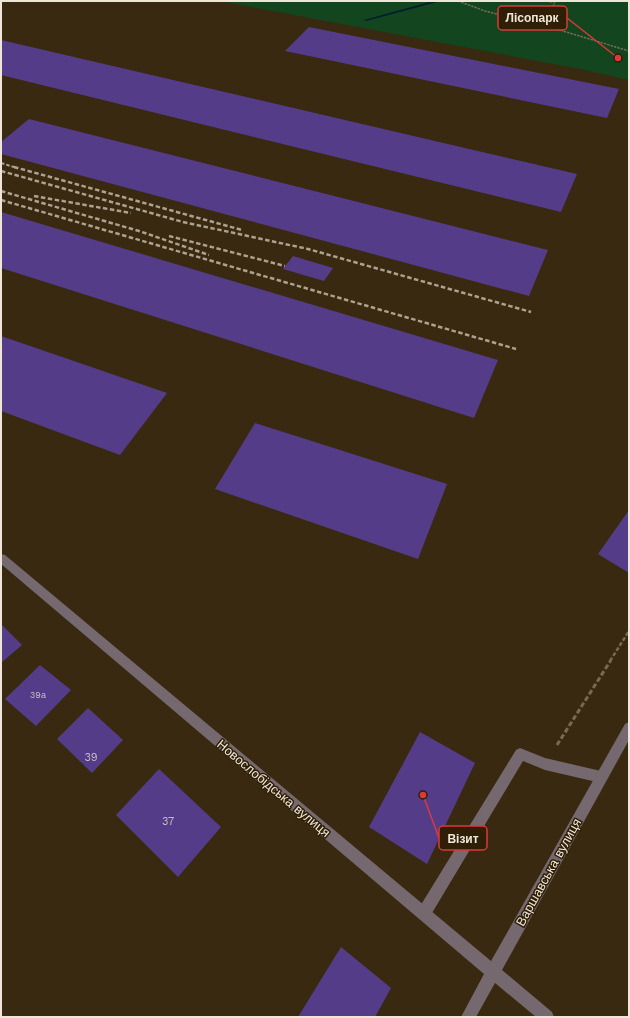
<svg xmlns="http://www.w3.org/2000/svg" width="630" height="1018" font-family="'Work Sans',sans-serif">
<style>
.green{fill:#13451e}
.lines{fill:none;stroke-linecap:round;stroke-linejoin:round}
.stream{fill:#001f2e;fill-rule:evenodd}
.building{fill:#553c88}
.path-far2{stroke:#776a55;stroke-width:1.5;stroke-dasharray:2.5 1;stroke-linecap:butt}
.path-far1{stroke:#776a55;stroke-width:2.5;stroke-dasharray:4 2;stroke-linecap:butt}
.path{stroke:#776a55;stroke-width:3;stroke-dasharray:5 2.5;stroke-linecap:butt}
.service{fill:#75686f;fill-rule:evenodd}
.minor{fill:#75686f;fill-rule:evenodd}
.rail-far1{stroke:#ada290;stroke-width:2;stroke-dasharray:3.5 2;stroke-linecap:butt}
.rail{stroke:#ada290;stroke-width:2.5;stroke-dasharray:4.5 2.5;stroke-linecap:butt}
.labels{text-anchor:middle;stroke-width:3;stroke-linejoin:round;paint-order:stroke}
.number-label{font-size:9px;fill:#c8bcc3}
.near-number-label{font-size:11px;fill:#c8bcc3}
.near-street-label{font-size:13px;fill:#efe6d7;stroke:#2e1f06}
.leader{fill:none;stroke:#d83b3a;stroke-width:1.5}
.callout-dot{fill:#d83b3a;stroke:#2e1f06;stroke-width:1.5}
.callout{fill:#2e1f06;stroke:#d83b3a;stroke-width:1.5}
.callout-label{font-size:12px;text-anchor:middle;font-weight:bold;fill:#efe6d7}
</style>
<rect width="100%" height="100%" fill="#382910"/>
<path class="green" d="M220,1H629V80L585,70Z"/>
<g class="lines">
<path class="stream" d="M433,1H441L366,21L364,20Z"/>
</g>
<g class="building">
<path d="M309,27L619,89L607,118L285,51Z"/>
<path d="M1,40L577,174L561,212L1,75Z"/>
<path d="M29,119L548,250L529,296L1,154V142Z"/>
<path d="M1,212L498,360L474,418L1,268Z"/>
<path d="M293,256L333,268L324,281L283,269Z"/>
<path d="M1,336L167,393L120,455L1,411Z"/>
<path d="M255,423L447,484L418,559L215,489Z"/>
<path d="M629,510V573L598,554Z"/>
<path d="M1,624L22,645L1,663Z"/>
<path d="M40,665L71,690L36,726L5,699Z"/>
<path d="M88,708L123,740L92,773L57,739Z"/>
<path d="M420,732L475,763L427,864L369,827Z"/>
<path d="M159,769L221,827L178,877L116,815Z"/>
<path d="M341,947L391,988L375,1017H298Z"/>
</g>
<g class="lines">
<g class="path-far2">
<path d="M458,1L485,11L563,31"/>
<path d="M543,1L553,2"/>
<path d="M555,1L551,13L563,31L629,51"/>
</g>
<path class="path-far1" d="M610,661L629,631"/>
<path class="path" d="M557,745L611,660"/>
<path class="service" d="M520,748L545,758L601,771L605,773L607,777L605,781L601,783L545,770L523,761L429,918L424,920L419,918L417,913L419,908L516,750Z"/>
<path class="minor" d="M1,554L5,555L491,961L625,724L629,722V740L502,970L552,1012L554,1017H536L495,983L476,1017H461L484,974L1,564Z"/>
<path class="rail-far1" d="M1,163L17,168"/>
<g class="rail">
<path d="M14,167L242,230"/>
<path d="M1,171L183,222L308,249L531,312"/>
<path d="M1,191L139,231L209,255"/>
<path d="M34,196L131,213"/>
<path d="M1,200L516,349"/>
<path d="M169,236L285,266"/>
</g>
</g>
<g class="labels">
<g class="number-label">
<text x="38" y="698">39а</text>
</g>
<g class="near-number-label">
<text x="91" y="761">39</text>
<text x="168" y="825">37</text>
</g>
<g class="near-street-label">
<text transform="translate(274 788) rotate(40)" y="5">Новослобідська вулиця</text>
<text transform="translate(548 872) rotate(-61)" y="5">Варшавська вулиця</text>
</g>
</g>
<path class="leader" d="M618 58L567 18M423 795L439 838"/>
<g class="callout-dot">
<circle cx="618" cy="58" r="4"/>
<circle cx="423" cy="795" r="4"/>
</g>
<g class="callout">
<rect x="498" y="6" width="69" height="24" rx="4"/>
<rect x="439" y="826" width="48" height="24" rx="4"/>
</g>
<g class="callout-label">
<text x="532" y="22">Лісопарк</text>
<text x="463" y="843">Візит</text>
</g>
<rect width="630" height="1018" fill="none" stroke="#efe6d7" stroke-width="4"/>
</svg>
